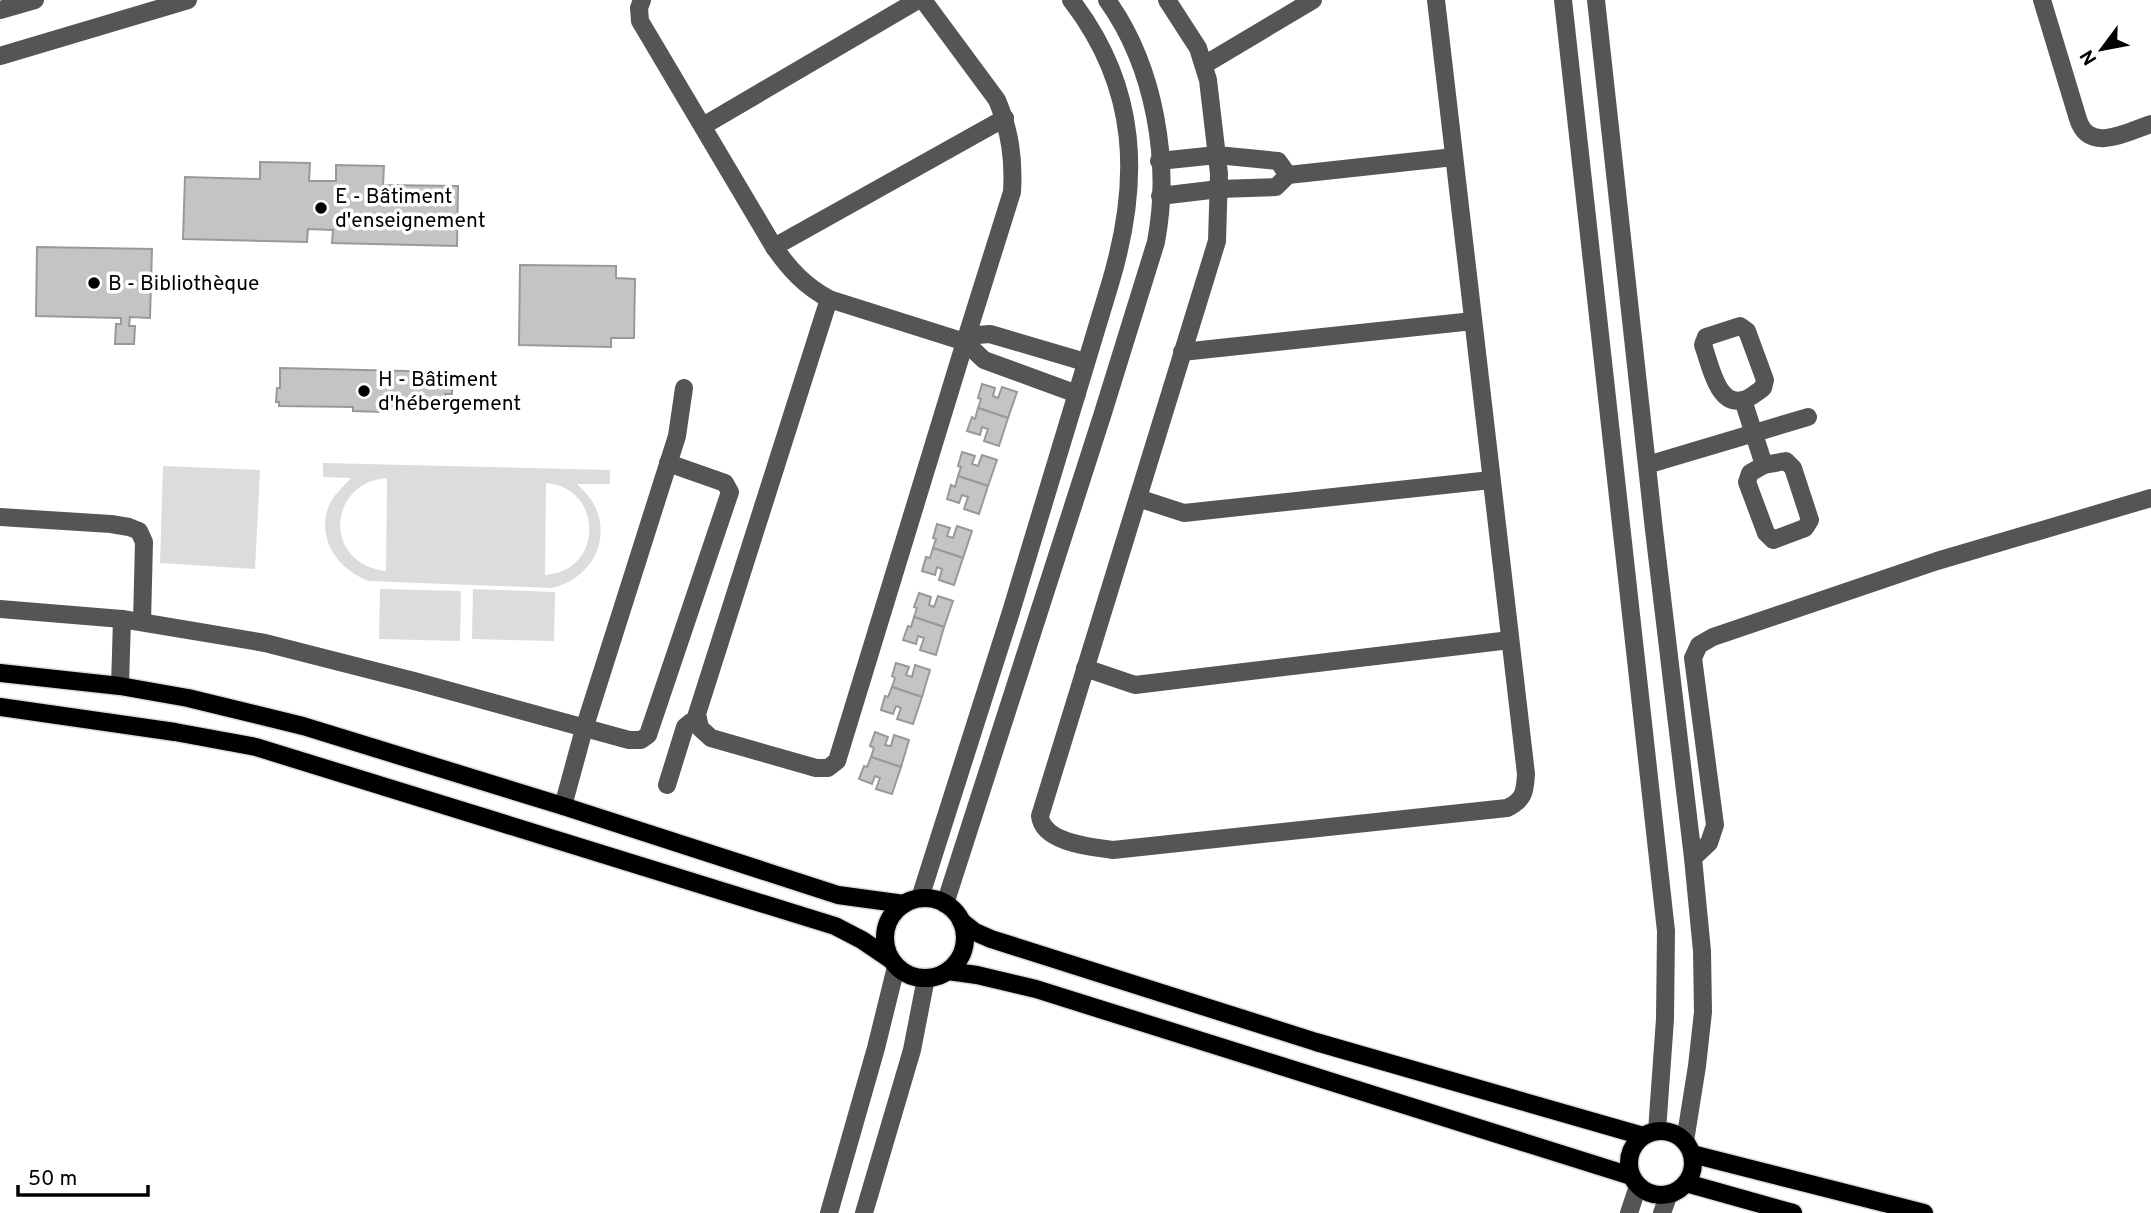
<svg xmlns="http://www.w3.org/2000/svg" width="2151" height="1213" font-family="Overpass,sans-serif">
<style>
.green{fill:#dcdcdc;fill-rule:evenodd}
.building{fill:#c4c4c4;stroke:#999;stroke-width:2}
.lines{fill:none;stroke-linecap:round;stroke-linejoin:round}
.major-casing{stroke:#dbdbdb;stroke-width:21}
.minor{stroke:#555;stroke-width:18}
.major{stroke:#000;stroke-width:18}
.poi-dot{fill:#000;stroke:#fff;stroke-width:2.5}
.labels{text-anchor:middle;stroke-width:7;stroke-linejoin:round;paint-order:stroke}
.poi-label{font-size:21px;fill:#000;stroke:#fff;text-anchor:start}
</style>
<rect width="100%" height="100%" fill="#fff"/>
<g class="green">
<path d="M323,463L610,470V484H577C585,492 593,500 597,511C610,546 587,580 552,588L369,581C339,570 317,541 328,508C332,496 343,487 351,478L323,477ZM387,478L386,571H385C321,562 329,482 387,478ZM546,483C603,487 605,571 545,575Z"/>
<path d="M163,466L260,470L255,569L160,563Z"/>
<path d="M380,589L461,591L460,641L379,639Z"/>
<path d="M473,589L555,592L554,641L472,639Z"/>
</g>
<g class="building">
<path d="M260,162L310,163L309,181H336V165L384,166L383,185L458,186L457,246L332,243L333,230L308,229L307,242L183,239L185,177L260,179Z"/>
<path d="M37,247L152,249L150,318L130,317L129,326H135L134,344H115L116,324H121V318L36,316Z"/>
<path d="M520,265L616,266V278L635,279L634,338H611V347L519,345Z"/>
<path d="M280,368L448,372V375H452V394H445V408L382,406V412L353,411V407L279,406V402H276L277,388H280Z"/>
<path d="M982,384L995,388L993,396L998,398L1002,387L1017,392L1008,418L978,408L981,399L978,398Z"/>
<path d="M978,408L1008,418L999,446L984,441L988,429L982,427L980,435L967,431L972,417L975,419Z"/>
<path d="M962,452L975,456L972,464L978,466L982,455L997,460L988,486L958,476L961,467L958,466Z"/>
<path d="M958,476L988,486L979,514L964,509L968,497L962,495L959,503L947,499L951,485L955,487Z"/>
<path d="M937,524L950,528L947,536L953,538L957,526L972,531L963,558L933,548L936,539L933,538Z"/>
<path d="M933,548L963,558L954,585L939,580L942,569L937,567L935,575L922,571L926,557L930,558Z"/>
<path d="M919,593L931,597L929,605L934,607L938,596L953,601L944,627L914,617L917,608L914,607Z"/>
<path d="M914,617L944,627L936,655L920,650L924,638L918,636L916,644L903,640L908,626L911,627Z"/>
<path d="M896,663L909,667L906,675L912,677L915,665L930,670L922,697L892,687L895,678L892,676Z"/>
<path d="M892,687L922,697L913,724L897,719L901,708L896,706L893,714L881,710L885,696L888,697Z"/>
<path d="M875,732L888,737L885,745L891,746L894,735L909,740L901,767L871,757L874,748L870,746Z"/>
<path d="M871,757L901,767L892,794L876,789L880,778L875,776L872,784L859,779L864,766L867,767Z"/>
</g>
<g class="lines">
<g class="major-casing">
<g id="major">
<path d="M0,673L120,686L188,698L303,726L563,806L838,895L904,904"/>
<path d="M0,707L175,732L256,747L835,926L862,940L890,959"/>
<circle cx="925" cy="938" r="40"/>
<path d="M961,921L975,932L991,939L1316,1042L1643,1136"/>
<path d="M948,971L977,975L1036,989L1631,1176"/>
<circle cx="1661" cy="1163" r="32"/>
<path d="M1692,1154L1924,1213"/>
<path d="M1686,1183L1793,1213"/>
</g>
</g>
<g class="minor">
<path d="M642,0L639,8L640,21L774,247C790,270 805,286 829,299L965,342L1012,192C1014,159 1010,131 997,100L923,0"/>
<path d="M1167,0L1198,48L1208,80L1219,174L1217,241L1040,816C1043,843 1092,847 1113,850L1507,808C1524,800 1525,792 1526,774L1436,0"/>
<path d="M1563,0L1666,931L1665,1019L1657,1131"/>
<path d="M1596,0L1654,530L1693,858L1702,951L1703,1012L1697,1066L1685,1141"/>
<path d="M2042,0L2078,119C2089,154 2127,132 2151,124"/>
<path d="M0,10L35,0"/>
<path d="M0,56L188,0"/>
<path d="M1204,65L1313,0"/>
<path d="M703,126L918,0"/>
<path d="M1159,161L1217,155L1278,161L1288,175"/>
<path d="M1160,196L1219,189L1276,187L1288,175L1454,157"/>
<path d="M774,247L1005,118"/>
<path d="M829,299L697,714L700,728L711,738L816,768H828L837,761L965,342L977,335L990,334L1085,362"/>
<path d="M1740,326L1747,331L1765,380L1763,388C1758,391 1750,399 1743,400C1717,407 1710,363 1703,345L1706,337Z"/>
<path d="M965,342L984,360L1077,394"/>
<path d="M1182,352L1473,321"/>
<path d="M1743,400L1764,465"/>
<path d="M1786,461L1793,468L1810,520L1805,528L1773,540L1766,533L1747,482L1750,473L1764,465Z"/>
<path d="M1647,465L1808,417"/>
<path d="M1138,498L1184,513L1491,480"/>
<path d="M0,517L111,524L129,527L139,531L144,542L142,622"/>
<path d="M0,609L122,619L265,643L414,681L629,740H641L648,735L730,492L725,483L668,463"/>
<path d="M1085,668L1135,685L1510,640"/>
<path d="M120,686L122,619"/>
<path d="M667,785L685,727L691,722L697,721"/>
<path d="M563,806L584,729L677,436L684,388"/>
<path d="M1693,858L1709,843L1715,825L1693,658L1699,645L1713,637L1937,561L2151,498"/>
<path d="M920,898L1010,615L1110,284C1141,181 1139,88 1071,0"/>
<path d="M945,904L1102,416L1156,242C1171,162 1155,67 1107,0"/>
<path d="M829,1213L876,1048L896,967"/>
<path d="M864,1213L912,1050L926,978"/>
<path d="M1629,1213L1638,1186"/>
<path d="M1662,1213L1669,1194"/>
</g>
<use href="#major" class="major"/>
</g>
<g class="poi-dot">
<circle cx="321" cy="208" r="7"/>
<circle cx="94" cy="283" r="7"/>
<circle cx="364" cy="391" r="7"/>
</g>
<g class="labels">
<g class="poi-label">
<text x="335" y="203">E - Bâtiment<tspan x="335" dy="24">d'enseignement</tspan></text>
<text x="108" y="290">B - Bibliothèque</text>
<text x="378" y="386">H - Bâtiment<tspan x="378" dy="24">d'hébergement</tspan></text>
</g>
</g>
<g transform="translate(2102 49) rotate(238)" stroke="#ffffff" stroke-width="5" paint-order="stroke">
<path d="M0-5L12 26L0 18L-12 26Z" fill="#000000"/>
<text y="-10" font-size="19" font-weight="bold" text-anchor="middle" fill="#000000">N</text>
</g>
<path d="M18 1185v10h130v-10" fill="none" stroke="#000000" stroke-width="3.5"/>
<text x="28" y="1185" font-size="21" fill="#000000" stroke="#ffffff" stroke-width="5" paint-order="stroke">50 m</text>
</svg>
